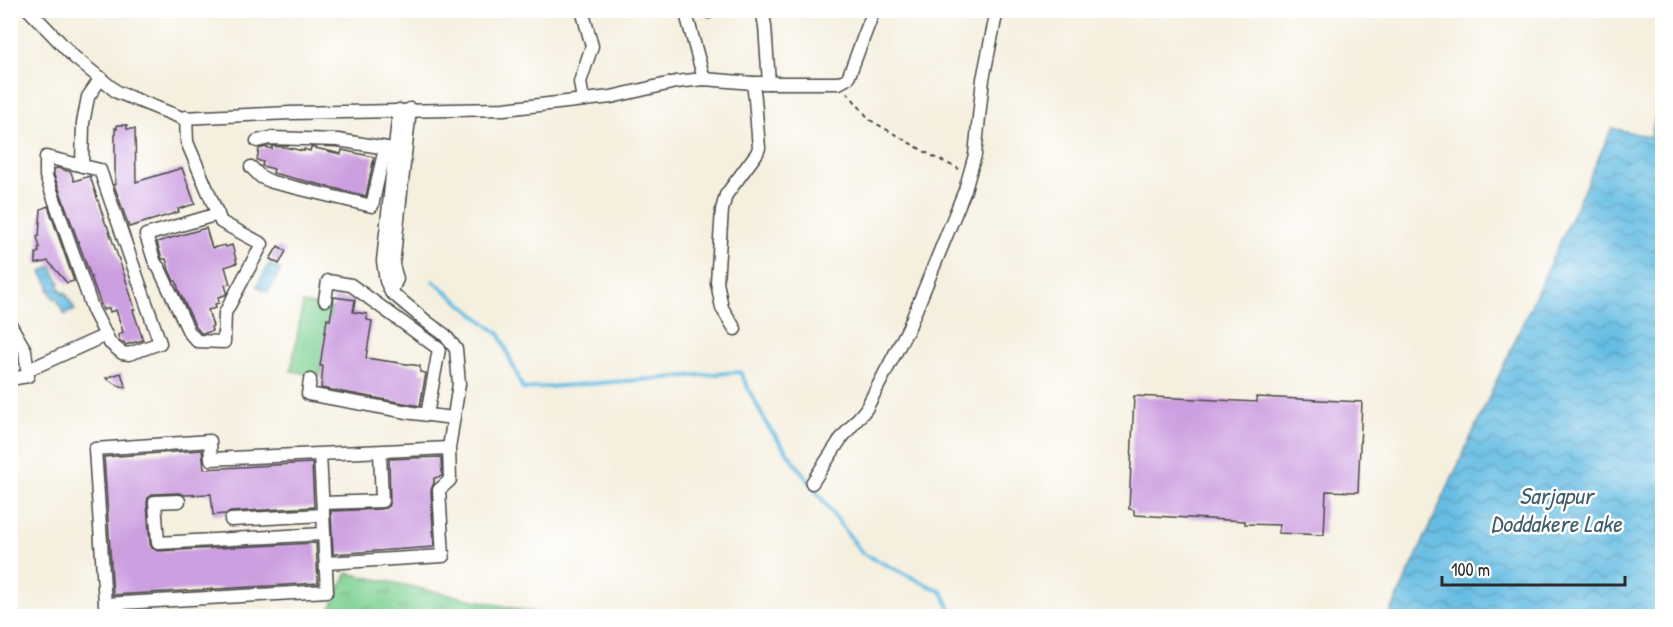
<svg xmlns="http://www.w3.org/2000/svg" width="1673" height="627" font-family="'Patrick Hand',sans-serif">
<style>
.grass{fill:url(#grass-tufts);stroke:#547e5f;stroke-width:1.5}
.green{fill:#7ed193;stroke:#547e5f;stroke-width:1.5}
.water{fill:url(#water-waves);stroke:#487487;stroke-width:1.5}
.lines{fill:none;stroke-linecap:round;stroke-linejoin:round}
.stream{stroke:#66bde3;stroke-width:4}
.building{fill:#cc9fe0}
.minor-casing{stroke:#494846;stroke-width:15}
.path{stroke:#494846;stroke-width:2;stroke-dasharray:4.5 4.5;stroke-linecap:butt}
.minor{stroke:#fff;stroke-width:12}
.labels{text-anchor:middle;stroke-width:5;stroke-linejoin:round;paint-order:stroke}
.water-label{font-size:24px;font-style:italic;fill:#405e6b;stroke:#fff}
</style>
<defs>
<pattern id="grass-tufts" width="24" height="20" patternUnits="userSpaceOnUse" patternTransform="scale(1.5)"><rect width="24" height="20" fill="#7ed193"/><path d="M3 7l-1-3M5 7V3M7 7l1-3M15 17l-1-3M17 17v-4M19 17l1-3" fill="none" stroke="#67aa78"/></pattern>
<pattern id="water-waves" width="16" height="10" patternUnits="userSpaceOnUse" patternTransform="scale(1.5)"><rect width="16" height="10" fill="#66bde3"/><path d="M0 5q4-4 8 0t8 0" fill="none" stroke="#549ab8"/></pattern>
</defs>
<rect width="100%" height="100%" fill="#fff"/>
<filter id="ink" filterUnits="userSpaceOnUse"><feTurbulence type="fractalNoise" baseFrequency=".0167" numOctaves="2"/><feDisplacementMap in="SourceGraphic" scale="12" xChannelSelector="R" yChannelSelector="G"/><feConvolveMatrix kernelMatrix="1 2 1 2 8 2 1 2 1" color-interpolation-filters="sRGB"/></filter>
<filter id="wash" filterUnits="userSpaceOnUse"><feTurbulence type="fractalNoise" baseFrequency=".008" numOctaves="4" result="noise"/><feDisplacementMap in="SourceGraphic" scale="24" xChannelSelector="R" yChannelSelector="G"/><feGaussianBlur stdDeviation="1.35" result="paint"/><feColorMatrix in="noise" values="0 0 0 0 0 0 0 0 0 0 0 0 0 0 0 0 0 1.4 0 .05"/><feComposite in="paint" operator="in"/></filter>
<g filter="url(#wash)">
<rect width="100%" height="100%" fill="#f5efde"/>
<path class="grass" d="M347,573L551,616H327Z"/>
<path class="green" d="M303,303L332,308L320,376L291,371Z"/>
<g class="water">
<path d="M1662,84V616H1389L1612,128L1651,137Z"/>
<path d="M269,264L281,270L268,292L257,286Z"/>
<path d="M51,266L60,283L58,285L63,294L65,292L75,310L65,315L56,298L54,299L48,289L50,288L41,272Z"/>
</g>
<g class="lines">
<path class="stream" d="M433,281L500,335L523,389L740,372L767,425L862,553L942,592L953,616"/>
</g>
<g id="blocks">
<g class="building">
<path d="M117,125H127V129H135L136,182L182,168L195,204L178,209L179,212L129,227L114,185H115V128L117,129Z"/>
<path d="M272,146L284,147L304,151V149L310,151L311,147L341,154L342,150L374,157L366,196L273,173L274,169L262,166L263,162L257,160L259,149L266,147L272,149Z"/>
<path d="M57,168L71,172L74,181L90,176L106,225H107L124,274L135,309L133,310L143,340L125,345L124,342H122L119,340L118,335L123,332L116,310L110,312L109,308L103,310L54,175V169Z"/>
<path d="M48,206L74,281L67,283L48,261L36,264V253L39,252L38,248H40L37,237L39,236L41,209Z"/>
<path d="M206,228L212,248L225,245L226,247L232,245L237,263L225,267L230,284L225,285L227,292L225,295L218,297L219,303L215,304L216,308L208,310L213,326L211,327L212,331L205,333H201L196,327L179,291L176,281H174L169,270L166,259H162L157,242Z"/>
<path d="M278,246L286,251L279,264L270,259Z"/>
<path d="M334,297L355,300L353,312L367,314V320L372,321L366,358L420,366V372L426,373L420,406L321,388L323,366H320L327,319L330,320Z"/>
<path d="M121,373L126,388L115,384L106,378Z"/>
<path d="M1134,396L1257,402L1256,397L1362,402L1358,492L1326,491L1324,535L1278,533L1280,525L1245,524V521L1134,515V510L1129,509Z"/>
<path d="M202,450L204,469L312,463L314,507L231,512L225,514L213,515L211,494L185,495L179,493L154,494L148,498L147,503L150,544L152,548L158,551L316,543L318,583L113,595L104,457Z"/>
<path d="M441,457L442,476L434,478V483L431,490L434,547L333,554L331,511L382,509L388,507L390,501L389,459Z"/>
</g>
</g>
</g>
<g filter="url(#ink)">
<use href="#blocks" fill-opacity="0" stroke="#494846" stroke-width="1.5"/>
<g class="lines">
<g class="minor-casing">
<g id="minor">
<path d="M29,10L74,57L117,92L182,118L290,113L504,109L611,97L676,82L704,79L753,83H839L848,78L874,10"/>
<path d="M582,10L592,46L580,82L583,100"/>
<path d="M685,10L704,79"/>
<path d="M708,10L709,12L715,10"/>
<path d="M762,10L765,26L769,83"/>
<path d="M399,110L383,261L386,281L391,292L397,279L393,265L410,109"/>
<path d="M186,117L187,142L221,222L262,244L225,313L224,342L197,341L189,332L159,268L155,263L146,235L218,214"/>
<path d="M257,141L270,138L338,140L393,149"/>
<path d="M46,157L100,170L160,343L129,354L122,353L110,343L93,310L46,176Z"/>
<path d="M82,166L83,123L88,97L101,78"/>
<path d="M251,167L261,177L272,182L372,206L385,148"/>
<path d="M325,300L328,281L351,285L439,349L427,415"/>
<path d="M10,324L25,350L28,376L10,379"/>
<path d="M735,329L722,308L717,282L722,210L726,195L757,153L759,148L755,99L753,83"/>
<path d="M28,370L106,335"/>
<path d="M310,380L308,394L413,413L453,418"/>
<path d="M320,454L327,591L105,604L95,449L210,441L211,459L449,448"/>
<path d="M812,483L840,440L866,409L909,327L965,190L975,155L983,79L997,10"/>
<path d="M179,501L155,502L158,543L324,534"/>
<path d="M323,503L382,501L380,452"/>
<path d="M231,520L323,515"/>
<path d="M326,563L443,556L439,490L450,480L449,448L459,384L456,349L445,335L427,322L391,292"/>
</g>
</g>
<path class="path" d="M847,92L870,120L934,157L959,169"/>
<use href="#minor" class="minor"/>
</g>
</g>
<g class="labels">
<g class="water-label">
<text x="1556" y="504">Sarjapur<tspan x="1556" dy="28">Doddakere Lake</tspan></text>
</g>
</g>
<rect width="1673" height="627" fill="none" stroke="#fff" stroke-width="36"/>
<path d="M1442 576v9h183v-9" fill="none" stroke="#2b2b2b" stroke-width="3"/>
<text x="1451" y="576" font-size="18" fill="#2b2b2b" stroke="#ffffff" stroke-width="4.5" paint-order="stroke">100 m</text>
</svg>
